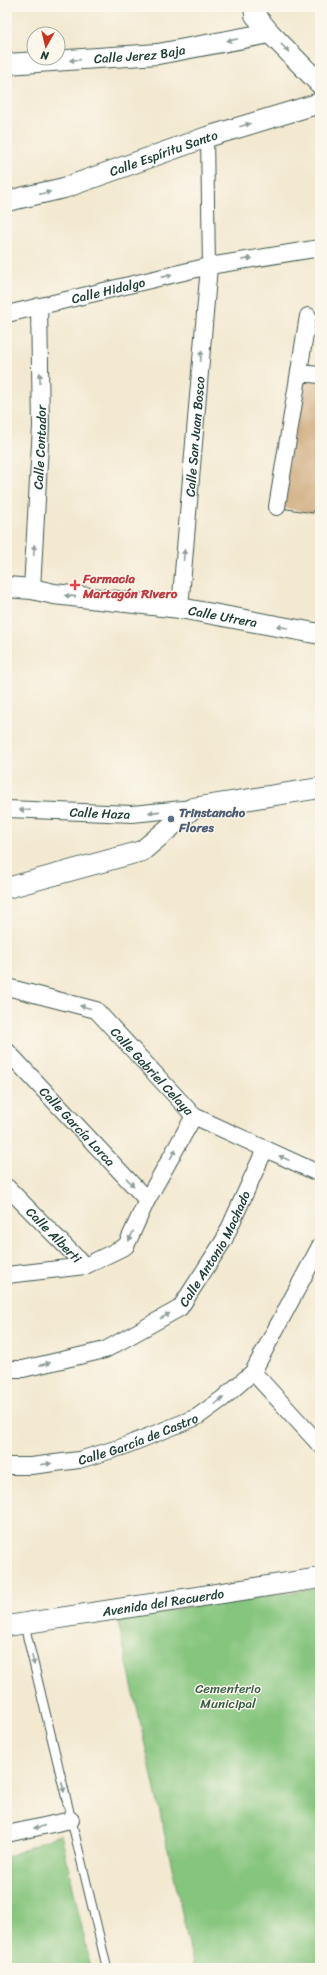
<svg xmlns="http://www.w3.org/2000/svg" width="327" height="1975" font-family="Sriracha,sans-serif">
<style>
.green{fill:#85c57d;stroke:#528158}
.building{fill:#cba575}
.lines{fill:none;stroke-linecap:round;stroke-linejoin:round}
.service-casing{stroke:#3f574c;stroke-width:10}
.pedestrian-casing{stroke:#3f574c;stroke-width:14}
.minor-casing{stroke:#3f574c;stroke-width:18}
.tertiary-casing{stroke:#3f574c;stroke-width:22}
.service{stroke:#fff;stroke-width:8}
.pedestrian{stroke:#fff;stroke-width:12}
.minor{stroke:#fff;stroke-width:16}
.tertiary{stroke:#fff;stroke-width:20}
.oneway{fill:#8f9e9a}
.health-dot{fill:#e0444e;stroke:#fbf7ec;stroke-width:1.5}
.service-dot{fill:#5c6f8a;stroke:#fbf7ec;stroke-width:1.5}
.labels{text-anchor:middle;stroke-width:3;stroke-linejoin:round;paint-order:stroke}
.street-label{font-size:13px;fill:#1f3d34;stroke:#fbf7ec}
.health-label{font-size:13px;font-weight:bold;fill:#be3a42;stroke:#fbf7ec;text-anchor:start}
.service-label{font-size:13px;font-weight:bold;fill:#4e5e75;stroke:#fbf7ec;text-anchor:start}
.park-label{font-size:13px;fill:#385f46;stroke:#fbf7ec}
</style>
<rect width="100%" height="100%" fill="#fbf7ec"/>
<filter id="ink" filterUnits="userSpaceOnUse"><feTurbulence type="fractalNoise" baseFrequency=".025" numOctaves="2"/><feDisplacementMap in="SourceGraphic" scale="8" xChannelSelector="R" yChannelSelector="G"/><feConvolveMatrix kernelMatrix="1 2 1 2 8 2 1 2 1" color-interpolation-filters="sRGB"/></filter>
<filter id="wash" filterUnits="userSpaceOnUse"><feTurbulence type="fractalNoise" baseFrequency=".012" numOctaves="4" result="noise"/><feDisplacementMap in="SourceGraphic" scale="16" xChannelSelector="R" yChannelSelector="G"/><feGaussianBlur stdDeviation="0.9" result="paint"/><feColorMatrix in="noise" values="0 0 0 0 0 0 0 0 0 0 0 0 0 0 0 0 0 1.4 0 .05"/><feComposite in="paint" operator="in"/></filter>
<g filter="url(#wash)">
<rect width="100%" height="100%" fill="#f3e9d1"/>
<g class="green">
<path d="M317,1589L320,1604V1968H194L117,1617Z"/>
<path d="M61,1834L91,1968H7V1857Z"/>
</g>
<g id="blocks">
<path class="building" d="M302,378L320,380V481H318L313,513L281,508Z"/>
</g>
</g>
<g filter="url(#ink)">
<use href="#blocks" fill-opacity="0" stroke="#3f574c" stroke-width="1"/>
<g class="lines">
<g class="service-casing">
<path id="service" d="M24,1623L107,1968"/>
</g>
<g class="pedestrian-casing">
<path id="pedestrian" d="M207,137L209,266"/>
</g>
<g class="minor-casing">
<g id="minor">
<path id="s1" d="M7,314L209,266L320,248"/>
<path d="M299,373L320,375"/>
<path d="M277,507L308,316"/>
<path id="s2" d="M32,589L41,426L39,306"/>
<path id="s3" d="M180,608L209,266"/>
<path id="s4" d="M7,809L132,814L193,808"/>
<path id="s5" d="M7,987L96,1010L194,1116L320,1174"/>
<path id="s6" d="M7,1051L147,1200"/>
<path id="s7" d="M7,1187L85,1266"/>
<path d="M7,1275L85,1266L126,1246L147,1200L194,1116"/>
<path id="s8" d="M7,1369H23L105,1350L180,1308L224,1240L265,1149"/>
<path d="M253,1372L320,1445"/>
<path id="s9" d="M7,1466H31L79,1460L122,1447L197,1417L222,1399L253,1372L320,1246"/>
<path d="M7,1834L71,1820"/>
</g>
</g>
<g class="tertiary-casing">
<g id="tertiary">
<path d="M254,7L255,15L270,33L320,84"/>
<path id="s10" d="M7,64L158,54L270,33"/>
<path id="s11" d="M7,201L64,188L207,137L320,103"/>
<path id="s12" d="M7,587L32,589L54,594L180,608L320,634"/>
<path d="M7,888L142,851L193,808L320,788"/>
<path id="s13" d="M7,1626L320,1578"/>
</g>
</g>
<use href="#service" class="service"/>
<use href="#pedestrian" class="pedestrian"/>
<use href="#minor" class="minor"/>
<use href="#tertiary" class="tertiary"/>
</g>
<defs><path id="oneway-solid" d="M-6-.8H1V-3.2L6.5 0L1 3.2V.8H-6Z"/></defs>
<g class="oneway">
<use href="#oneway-solid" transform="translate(232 40) rotate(169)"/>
<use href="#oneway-solid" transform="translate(285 48) rotate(46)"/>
<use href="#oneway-solid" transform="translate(75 60) rotate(176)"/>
<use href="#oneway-solid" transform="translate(245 125) rotate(-17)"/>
<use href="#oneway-solid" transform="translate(45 193) rotate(-13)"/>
<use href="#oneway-solid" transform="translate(247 259) rotate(-9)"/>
<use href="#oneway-solid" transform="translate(167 276) rotate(-13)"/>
<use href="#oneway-solid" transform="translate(201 356) rotate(-85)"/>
<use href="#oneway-solid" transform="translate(40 378) rotate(-91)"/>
<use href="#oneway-solid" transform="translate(34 550) rotate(-87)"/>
<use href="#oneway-solid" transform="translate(184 555) rotate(-85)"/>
<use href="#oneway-solid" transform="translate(70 596) rotate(-174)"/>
<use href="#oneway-solid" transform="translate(282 627) rotate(-170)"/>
<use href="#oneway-solid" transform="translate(25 810) rotate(-178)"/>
<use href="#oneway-solid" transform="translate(154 812) rotate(174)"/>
<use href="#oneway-solid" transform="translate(85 1007) rotate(-166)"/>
<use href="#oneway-solid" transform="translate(173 1154) rotate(-61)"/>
<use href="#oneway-solid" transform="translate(284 1158) rotate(-156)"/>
<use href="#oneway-solid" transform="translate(130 1182) rotate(47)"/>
<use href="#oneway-solid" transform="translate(131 1236) rotate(115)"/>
<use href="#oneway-solid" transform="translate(165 1316) rotate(-30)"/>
<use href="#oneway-solid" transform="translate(45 1364) rotate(-13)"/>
<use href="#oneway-solid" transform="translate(219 1401) rotate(-37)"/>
<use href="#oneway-solid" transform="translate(46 1464) rotate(-7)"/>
<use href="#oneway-solid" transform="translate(33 1660) rotate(77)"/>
<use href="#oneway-solid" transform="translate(63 1787) rotate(77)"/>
<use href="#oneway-solid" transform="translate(39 1827) rotate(167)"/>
</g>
</g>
<path class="health-dot" d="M73 579h4v4h4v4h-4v4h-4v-4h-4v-4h4z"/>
<circle class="service-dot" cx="171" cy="819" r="4"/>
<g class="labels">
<g class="street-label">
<text dy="5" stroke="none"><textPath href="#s10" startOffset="133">Calle Jerez Baja</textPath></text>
<text dy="5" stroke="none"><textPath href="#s11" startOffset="164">Calle Espíritu Santo</textPath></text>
<text dy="5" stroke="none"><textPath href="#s1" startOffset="104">Calle Hidalgo</textPath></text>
<text dy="5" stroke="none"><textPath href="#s3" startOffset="172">Calle San Juan Bosco</textPath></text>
<text dy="5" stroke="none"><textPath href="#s2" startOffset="142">Calle Contador</textPath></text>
<text dy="5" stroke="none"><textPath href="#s12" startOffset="218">Calle Utrera</textPath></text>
<text dy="5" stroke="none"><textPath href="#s4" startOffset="93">Calle Haza</textPath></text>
<text dy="5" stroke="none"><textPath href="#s5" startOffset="175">Calle Gabriel Celaya</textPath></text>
<text dy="5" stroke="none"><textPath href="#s6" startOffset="103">Calle García Lorca</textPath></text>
<text dy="5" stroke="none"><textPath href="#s7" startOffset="67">Calle Alberti</textPath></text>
<text dy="5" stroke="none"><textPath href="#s8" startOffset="255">Calle Antonio Machado</textPath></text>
<text dy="5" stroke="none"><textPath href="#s9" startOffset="135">Calle García de Castro</textPath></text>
<text dy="5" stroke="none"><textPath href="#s13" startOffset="158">Avenida del Recuerdo</textPath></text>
</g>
<g class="health-label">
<text x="83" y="583">Farmacia<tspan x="83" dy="15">Martagón Rivero</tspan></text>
</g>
<g class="service-label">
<text x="179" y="817">Trinstancho<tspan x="179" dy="15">Flores</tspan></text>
</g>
<g class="park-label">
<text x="228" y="1693">Cementerio<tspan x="228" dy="15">Municipal</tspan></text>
</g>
</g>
<rect width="327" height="1975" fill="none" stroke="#fbf7ec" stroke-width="24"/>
<g transform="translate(46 46) rotate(188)"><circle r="19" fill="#fbf7ec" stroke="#a3ada2"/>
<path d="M0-3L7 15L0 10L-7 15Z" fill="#c8321e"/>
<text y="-6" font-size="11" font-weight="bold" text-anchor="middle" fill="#1f3d34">N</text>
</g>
</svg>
